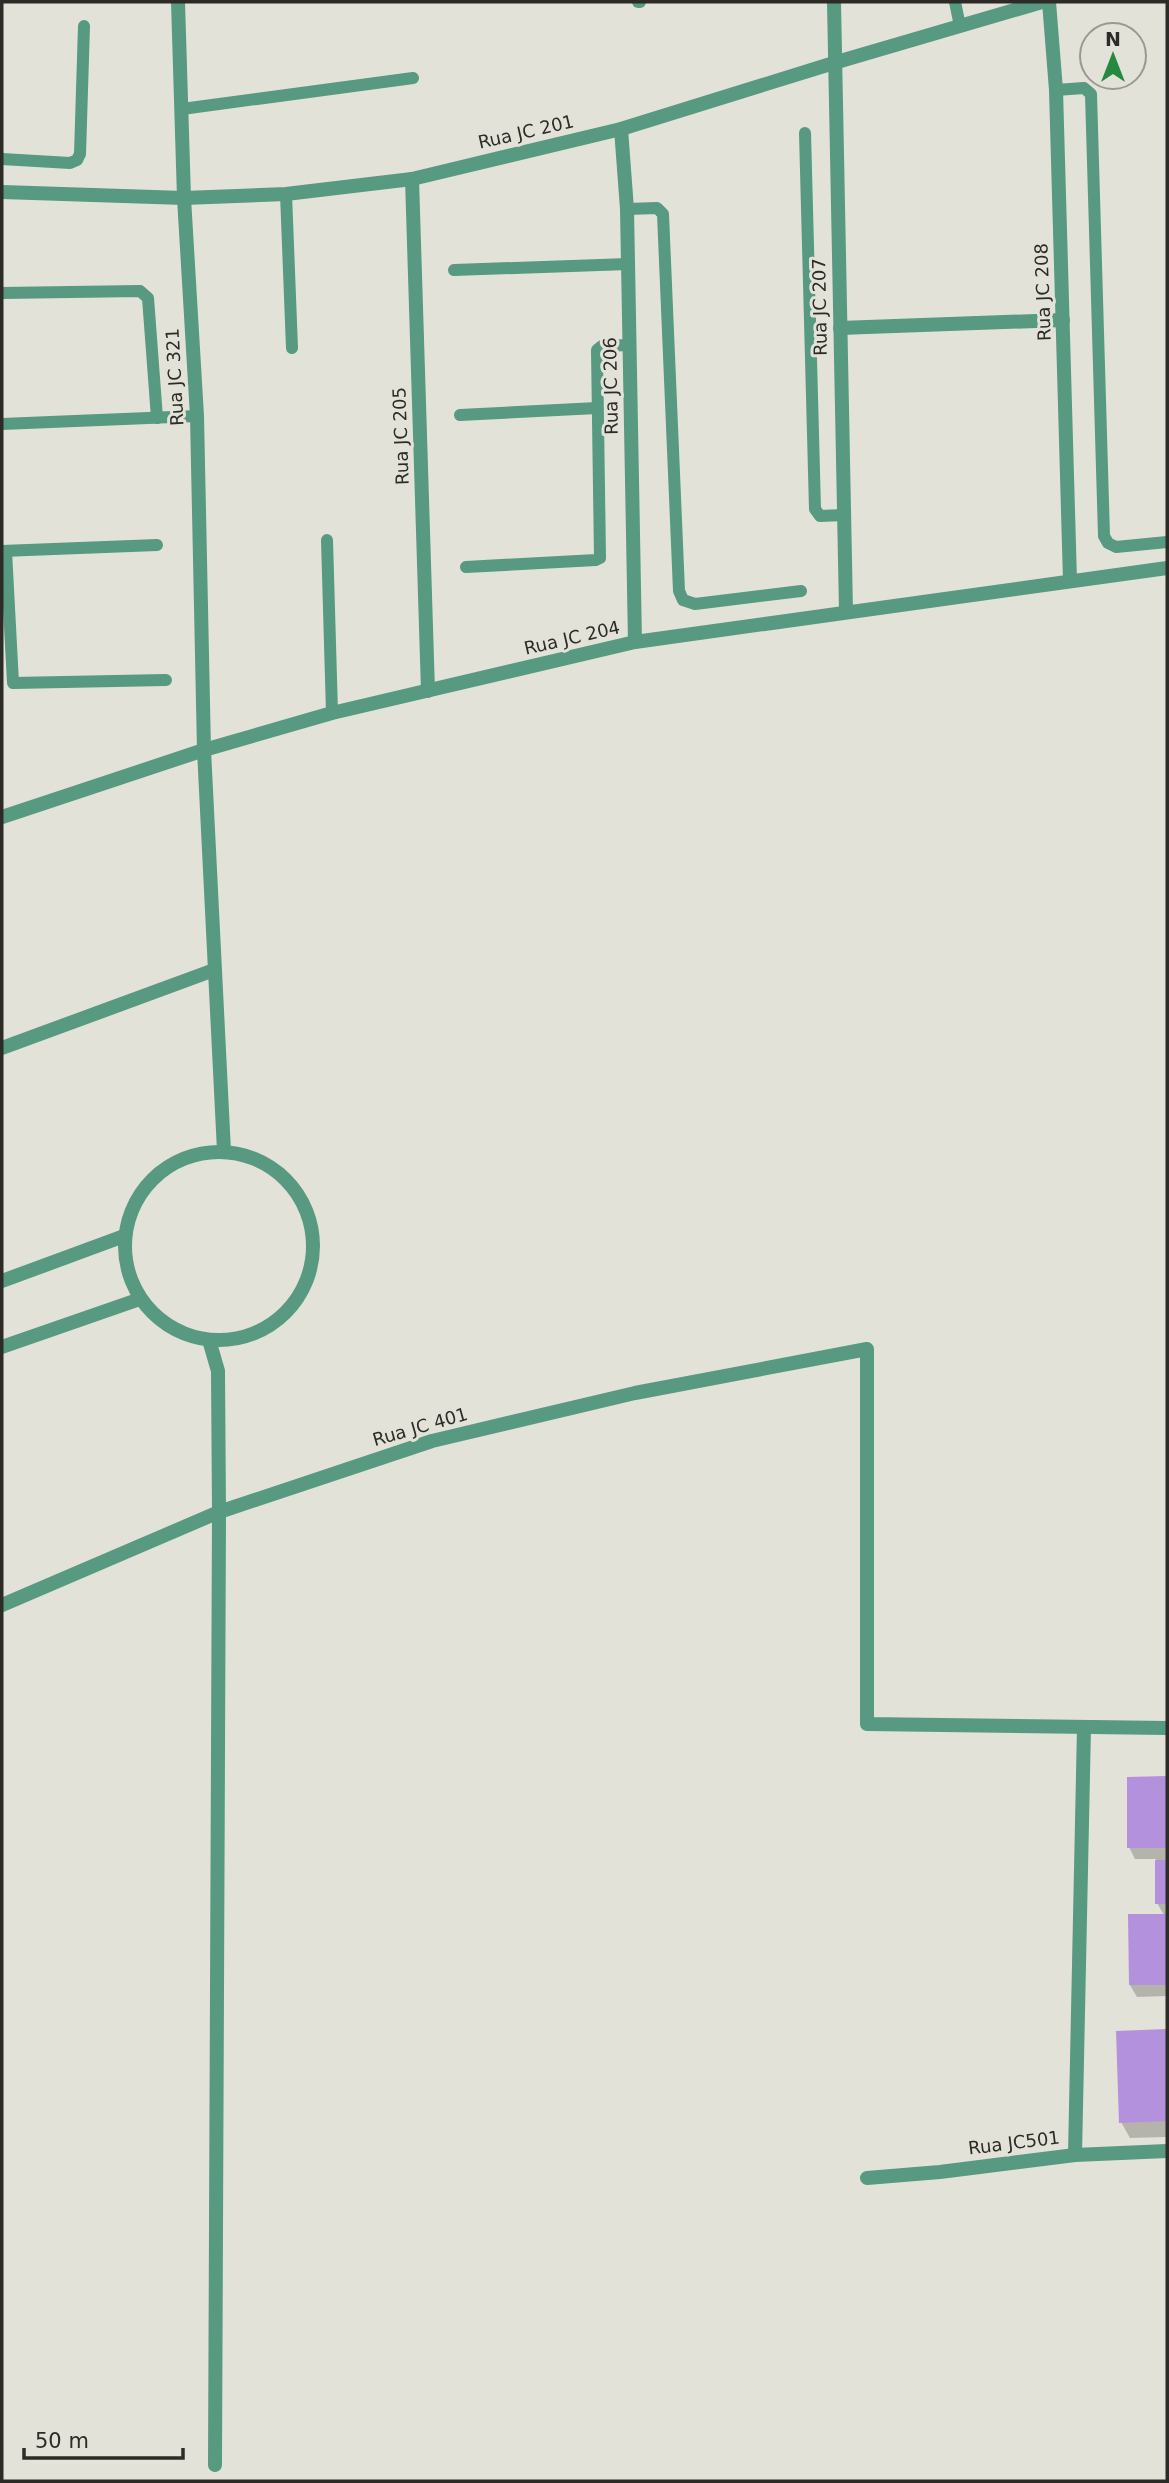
<svg xmlns="http://www.w3.org/2000/svg" width="1169" height="2483" font-family="'DejaVu Sans',sans-serif">
<style>
.shadow{fill:#0003}
.building{fill:#b391dc}
.lines{fill:none;stroke-linecap:round;stroke-linejoin:round}
.lane{stroke:#579981;stroke-width:12}
.street{stroke:#579981;stroke-width:14}
.labels{text-anchor:middle;stroke-width:6;stroke-linejoin:round;paint-order:stroke}
.street-label{font-size:18px;fill:#2c2b27;stroke:#e3e2d8}
</style>
<rect width="100%" height="100%" fill="#e3e2d8"/>
<g class="shadow">
<path d="M1165,1778L1167,1781V1996L1137,1997L1130,1985L1164,1915L1157,1903L1156,1859H1135L1129,1847Z"/>
<path d="M1167,2031V2137L1130,2138L1121,2122L1117,2033Z"/>
</g>
<g class="building">
<path d="M1166,1776L1167,1848H1127V1777Z"/>
<rect x="1155" y="1860" width="12" height="44"/>
<path d="M1128,1914H1167V1985H1129Z"/>
<path d="M1167,2029V2121L1119,2123L1116,2031Z"/>
</g>
<g class="lines">
<g class="lane">
<path d="M638,2H640"/>
<path d="M955,2L960,26"/>
<path d="M1056,90L1084,88L1091,94L1104,536L1108,543L1116,547L1167,542"/>
<path d="M182,109L413,78"/>
<path d="M805,133L815,509L820,516L844,515"/>
<path d="M2,159L70,163L77,160L80,154L84,26"/>
<path d="M286,194L292,348"/>
<path d="M627,209L657,208L663,214L679,591L683,600L695,604L801,591"/>
<path d="M454,270L628,264"/>
<path d="M2,293L140,291L148,298L157,418"/>
<path d="M460,415L597,408"/>
<path d="M2,424L197,416"/>
<path d="M327,540L332,713"/>
<path d="M2,551L157,545"/>
<path d="M6,551L13,683L166,680"/>
<path d="M466,567L596,560L600,558L597,350L602,346L629,345"/>
</g>
<g class="street">
<path d="M178,2L184,198L197,416L204,750L224,1151"/>
<path d="M834,2L846,611"/>
<path d="M1049,2L1056,90L1070,581"/>
<path d="M621,129L627,209L635,642"/>
<path d="M412,179L428,691"/>
<path d="M2,192L184,198L286,194L412,179L621,129L837,62L1042,2"/>
<path d="M840,328L1063,320"/>
<path d="M2,817L204,750L332,713L635,642L1167,568"/>
<path d="M2,1048L214,970"/>
<circle cx="219" cy="1246" r="94"/>
<path d="M2,1281L124,1236"/>
<path d="M209,1340L218,1371L219,1512L215,2465"/>
<path d="M2,1347L140,1299"/>
<path d="M2,1605L219,1512L432,1441L635,1393L867,1349V1724L1167,1728"/>
<path d="M1075,2155L1084,1727"/>
<path d="M867,2178L940,2172L1075,2155L1167,2151"/>
</g>
</g>
<g class="labels">
<g class="street-label">
<text transform="translate(526 132) rotate(-13)" y="6">Rua JC 201</text>
<text transform="translate(1043 292) rotate(-92)" y="6">Rua JC 208</text>
<text transform="translate(820 307) rotate(-91)" y="6">Rua JC 207</text>
<text transform="translate(175 377) rotate(-93)" y="6">Rua JC 321</text>
<text transform="translate(611 386) rotate(-91)" y="6">Rua JC 206</text>
<text transform="translate(401 436) rotate(-92)" y="6">Rua JC 205</text>
<text transform="translate(572 638) rotate(-13)" y="6">Rua JC 204</text>
<text transform="translate(420 1427) rotate(-16)" y="6">Rua JC 401</text>
<text transform="translate(1014 2143) rotate(-7)" y="6">Rua JC501</text>
</g>
</g>
<rect width="1169" height="2483" fill="none" stroke="#2c2b27" stroke-width="7"/>
<g transform="translate(1113 56)"><circle r="33" fill="#e3e2d8" stroke="#9a9991" stroke-width="2"/>
<path d="M0-5L12 26L0 18L-12 26Z" fill="#248a40"/>
<text y="-10" font-size="19" font-weight="bold" text-anchor="middle" fill="#2c2b27">N</text>
</g>
<path d="M24 2448v10h159v-10" fill="none" stroke="#2c2b27" stroke-width="3.5"/>
<text x="35" y="2448" font-size="21" fill="#2c2b27" stroke="#e3e2d8" stroke-width="5" paint-order="stroke">50 m</text>
</svg>
